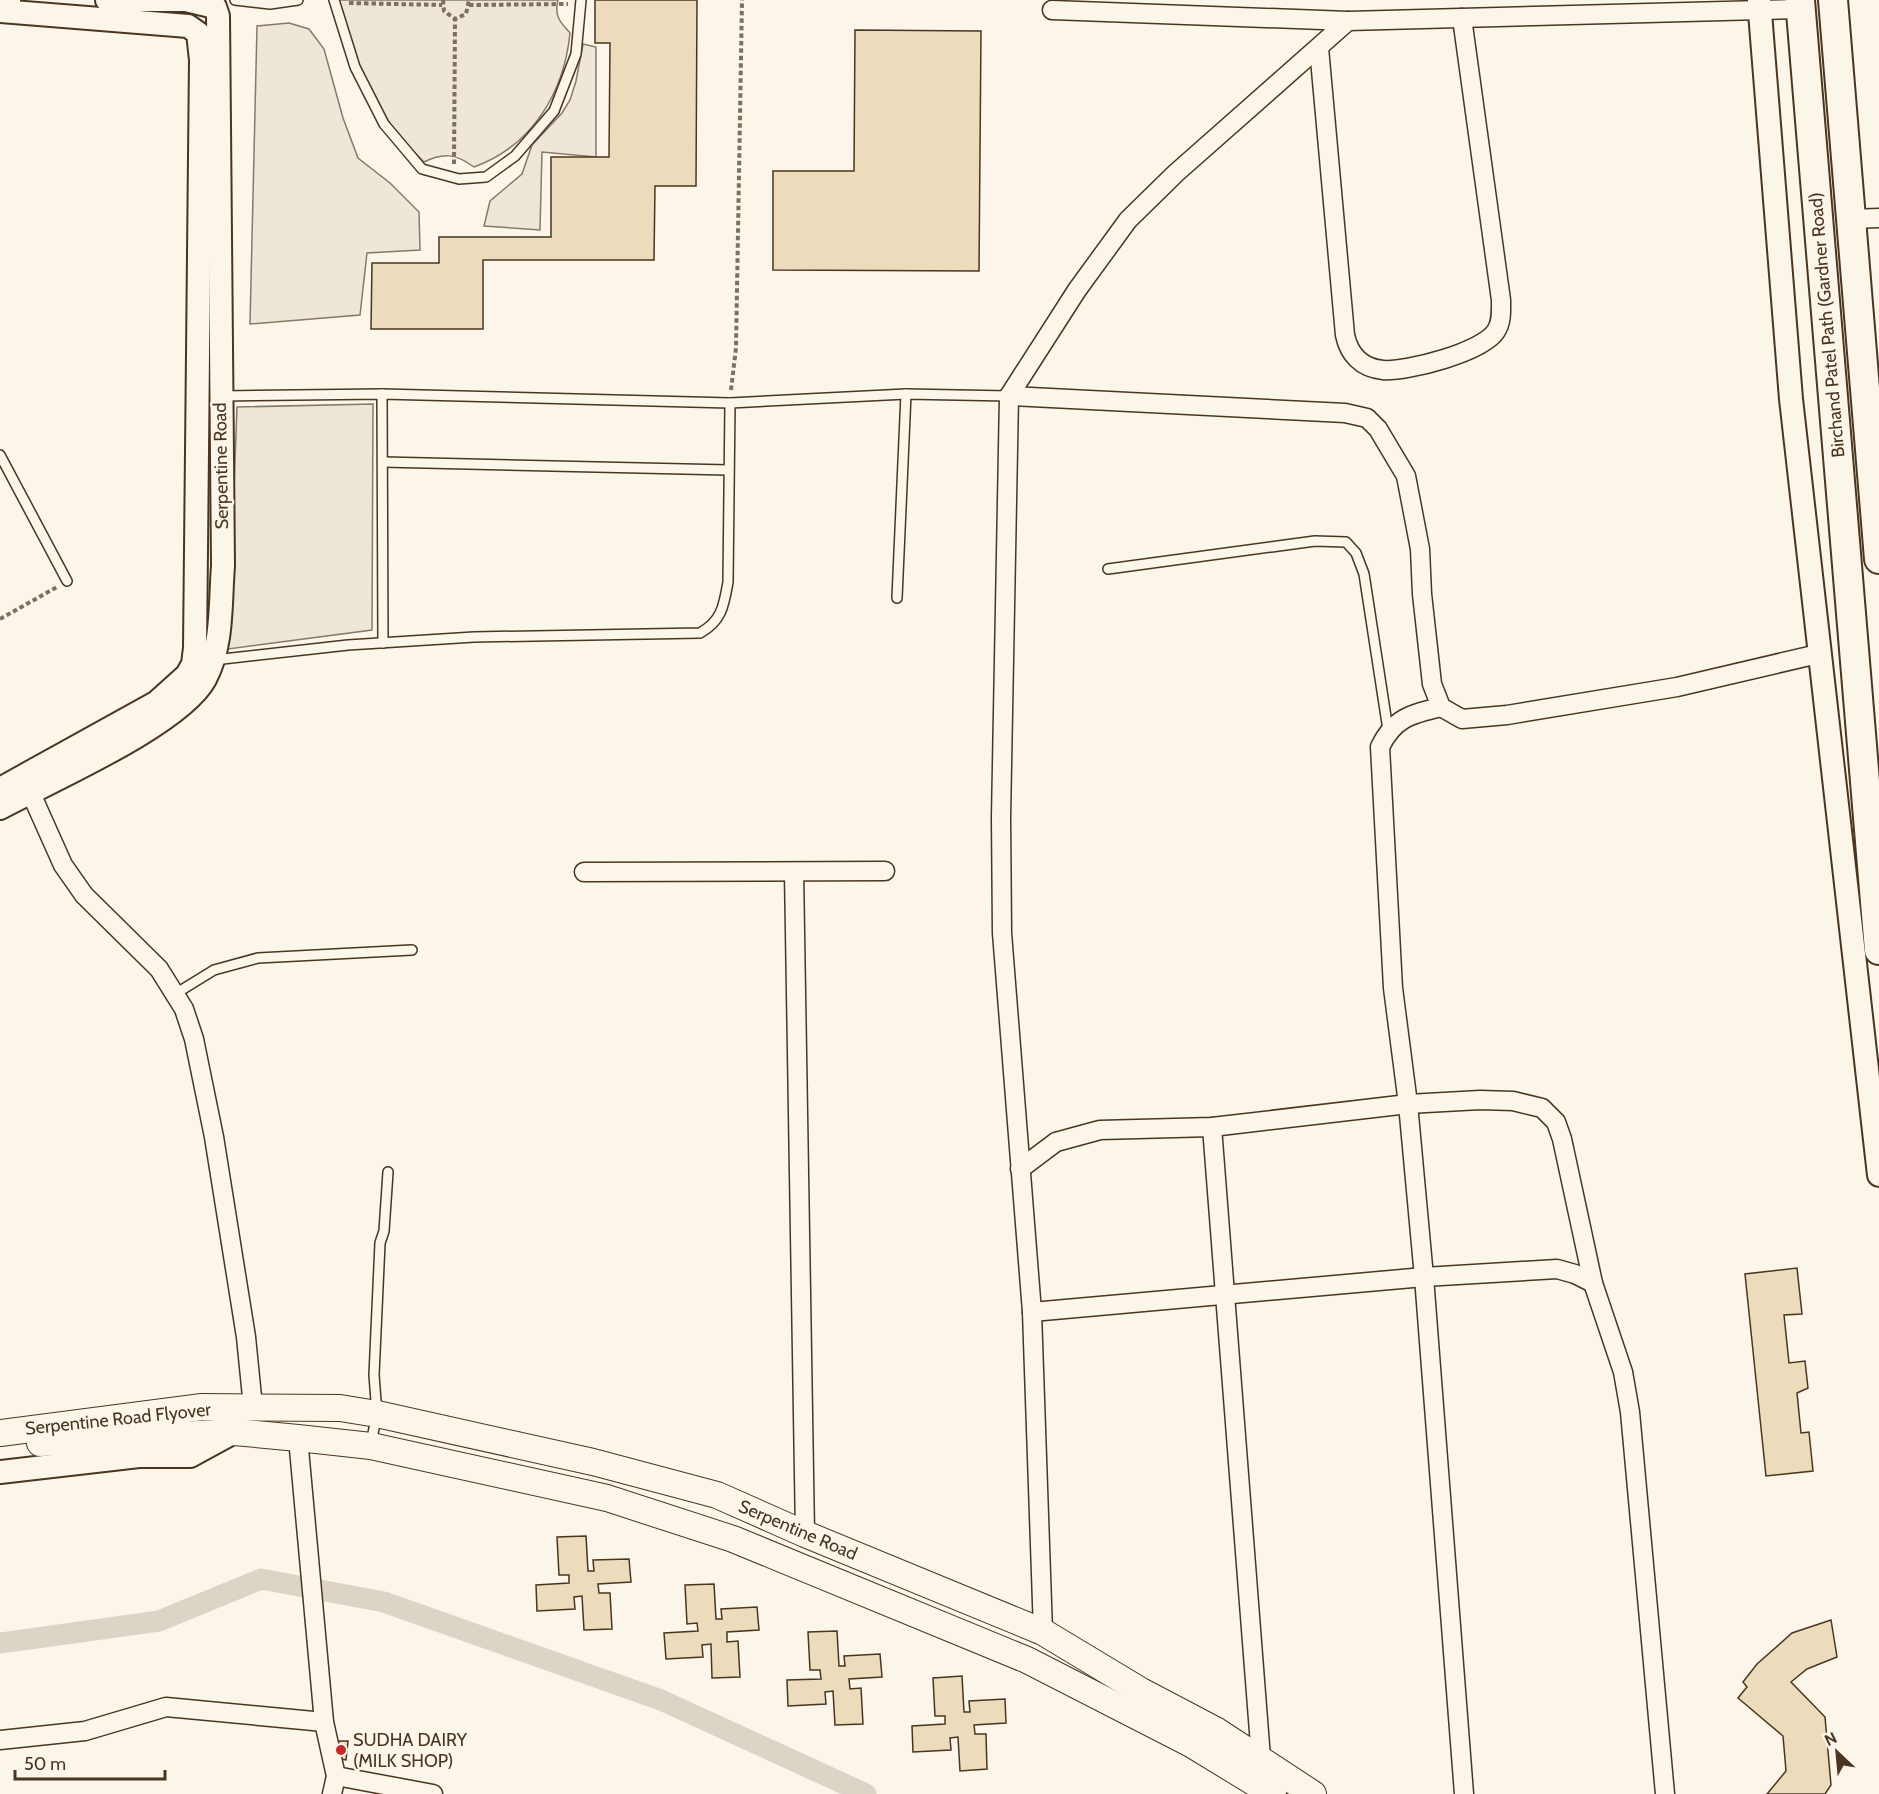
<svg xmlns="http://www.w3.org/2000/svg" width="1879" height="1794" font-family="Cabin,sans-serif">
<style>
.green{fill:#ede6d9;stroke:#887966;stroke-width:1.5}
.parking{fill:#ede7d9;stroke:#887966;stroke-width:1.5}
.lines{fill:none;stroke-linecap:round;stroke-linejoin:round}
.canal{stroke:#dcd4c6;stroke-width:21}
.building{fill:#ecdcbc;stroke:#4a3520;stroke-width:1.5}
.service-casing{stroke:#4a3520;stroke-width:12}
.minor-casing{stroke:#4a3520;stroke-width:21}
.tertiary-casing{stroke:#4a3520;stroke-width:26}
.secondary-casing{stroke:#4a3520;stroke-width:28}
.primary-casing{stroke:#4a3520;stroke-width:32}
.trunk-casing{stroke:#4a3520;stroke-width:33}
.path{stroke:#7f6f5c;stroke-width:4;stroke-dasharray:4.5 3;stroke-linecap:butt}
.service{stroke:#fbf6e9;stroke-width:9}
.minor{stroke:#fbf6e9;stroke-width:18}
.tertiary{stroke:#fbf6e9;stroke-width:22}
.secondary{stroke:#fbf6e9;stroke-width:26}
.primary{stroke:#fbf6e9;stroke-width:28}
.trunk{stroke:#fbf6e9;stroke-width:30}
.poi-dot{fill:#c62828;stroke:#fbf6e9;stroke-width:2}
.labels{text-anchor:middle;stroke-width:4.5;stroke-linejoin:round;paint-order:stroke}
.street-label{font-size:18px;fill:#4a3520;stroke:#fbf6e9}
.poi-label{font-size:18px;fill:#4a3520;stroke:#fbf6e9;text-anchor:start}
</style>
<rect width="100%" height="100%" fill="#fbf6e9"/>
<g class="green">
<path d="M339,0H558C554,16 560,22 570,33C564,93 532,146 474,167C456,154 444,152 424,162C371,111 361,73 338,6Z"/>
<path d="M289,23L309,29L324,49L343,118L358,158L390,183L419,212L420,250L367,253L360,315L250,324L257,26Z"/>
<path d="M583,44L596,47V157L542,152L540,230L484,226L490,201L522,174L532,145L562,113L570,100L576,81Z"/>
</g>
<path class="parking" d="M373,404L372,630L228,649L237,407Z"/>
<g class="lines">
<path class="canal" d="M0,1643L159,1621L261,1579L384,1602L661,1700L866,1794"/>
</g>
<g class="building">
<path d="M595,0H697L696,186H655L654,260H483V329H371L372,263H439V237H551V157H609L610,43H595Z"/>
<path d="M855,30L981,31L979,271L773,270V171H854Z"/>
<path d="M1797,1268L1802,1314L1784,1315L1789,1363L1805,1361L1808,1388L1797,1393L1801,1433L1809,1432L1813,1471L1766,1476L1745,1274Z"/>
<path d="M586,1536L588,1571H594L593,1560L629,1559L631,1582L598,1584L599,1593H610L612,1629L584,1630L582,1596L574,1597L575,1609L537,1611L536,1585L569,1583V1575H559L557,1537Z"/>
<path d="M714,1584L716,1619H722L721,1609L757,1607L759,1630L727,1632V1642L738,1641L740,1677L712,1678L711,1644L702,1645L703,1657L666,1659L664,1633L698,1631L697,1623L687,1624L685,1585Z"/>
<path d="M1831,1620L1837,1657L1807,1669L1791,1682L1825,1717L1831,1785L1825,1794H1767L1786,1771L1783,1736L1738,1698L1747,1687L1743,1682L1757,1664L1792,1633Z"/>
<path d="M837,1631L839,1666H845L844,1656L880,1654L882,1677L849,1679L850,1689L861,1688L863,1724L835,1725L833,1691L825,1692L826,1704L788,1706L787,1680L821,1679L820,1670H810L808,1632Z"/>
<path d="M962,1676L964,1712H970L969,1701L1005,1699L1006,1723L974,1725L975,1734H986L987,1769L960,1771L958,1737L950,1738L951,1750L913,1752L912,1726L945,1724V1716H935L933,1678Z"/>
<path d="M335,1741H348L346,1760L334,1758Z"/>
</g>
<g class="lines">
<g class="service-casing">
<g id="service">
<path d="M235,0L270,4L298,0"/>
<path d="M334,0L355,67L384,124L422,169L459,179L486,177L515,156L554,111L576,54L581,0"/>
<path d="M382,394L383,643"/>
<path d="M223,396L382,394L730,403L906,394L1009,396"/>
<path d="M0,455L67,581"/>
<path d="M383,462L728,470"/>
<path d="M1108,569L1315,541L1346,542L1356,553L1364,574L1388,730"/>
<path d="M897,598L906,394"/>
<path d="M214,660L348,645L474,637L700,633C722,621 724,605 728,582L730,403"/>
<path d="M175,994L214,970L258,958L412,950"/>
<path d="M371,1443L377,1414L374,1375L380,1243L384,1231L388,1172"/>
</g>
</g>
<g class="minor-casing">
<g id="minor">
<path d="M1052,10L1348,21"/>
<path d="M1319,48L1345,335C1349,354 1361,368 1383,370C1407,372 1483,352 1496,331C1502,322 1501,311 1501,300L1462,18"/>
<path d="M1851,219L1879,218"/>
<path d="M1009,396L1345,413L1367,418L1378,429L1406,476L1420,549L1422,594L1432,684L1441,707L1462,719L1507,715L1677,687L1818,654"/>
<path d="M1441,707C1411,714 1394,718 1380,747L1393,988L1408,1104L1424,1277L1464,1794"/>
<path d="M25,780L63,865L84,895L159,969L184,1009L194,1039L214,1137L246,1337L253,1407"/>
<path d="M584,872L885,871"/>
<path d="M794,872L805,1534"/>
<path d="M1212,1127L1261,1758"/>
<path d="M1020,1169L1056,1142L1100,1130L1212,1127L1408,1104L1480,1100L1513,1101L1542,1108L1556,1122L1562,1139L1593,1283L1623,1372L1630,1412L1665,1794"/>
<path d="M1032,1312L1424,1277L1557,1269L1575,1274L1593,1283"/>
<path d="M298,1438L324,1722L336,1776L332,1794"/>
<path d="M1043,1632L1032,1312L1002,933L1001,818L1009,396L1077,290L1128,220L1176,173L1348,21L1801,9"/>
<path d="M0,1740L85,1731L166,1707L324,1722"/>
<path d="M336,1776L433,1794"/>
</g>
</g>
<g class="tertiary-casing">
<g id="tertiary">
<path d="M1759,0L1791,399L1879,1175"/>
<path d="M0,11L188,26L198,33L201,60L195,648L193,664L187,675L157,702L0,789"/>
<path d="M0,808C50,781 180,725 205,679C223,646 220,603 223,566L218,16L215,7L186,0H107"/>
<path d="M0,1472L139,1456H190L234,1432"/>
</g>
</g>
<g class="secondary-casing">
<g id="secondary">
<path d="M0,1433L202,1407L340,1408L377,1414L593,1462L717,1495L805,1534L1043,1632L1141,1691L1217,1731L1313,1794"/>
<path d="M40,1443L234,1432L298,1438L371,1446L607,1498L733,1539L1027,1660L1191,1744L1273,1794"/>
</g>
</g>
<g class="primary-casing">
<g id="primary">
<path d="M1800,0L1879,950"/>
<path d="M1833,0L1879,559"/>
</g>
</g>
<g class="trunk-casing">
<path id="trunk" d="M0,6L5,0"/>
</g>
<g class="path">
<path d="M443,0L444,11L455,19L466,14L469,0"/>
<path d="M349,3L442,5"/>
<path d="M469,5L568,4"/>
<path d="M454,164L455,19"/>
<path d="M731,390L736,348L742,0"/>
<path d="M0,619L57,587"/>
</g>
<use href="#service" class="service"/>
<use href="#minor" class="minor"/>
<use href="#tertiary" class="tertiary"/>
<use href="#secondary" class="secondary"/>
<use href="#primary" class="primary"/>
<use href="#trunk" class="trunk"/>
</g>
<circle class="poi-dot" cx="341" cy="1750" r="6"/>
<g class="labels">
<g class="street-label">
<text transform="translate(1827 325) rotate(-95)" y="6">Birchand Patel Path (Gardner Road)</text>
<text transform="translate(221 466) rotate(-91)" y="6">Serpentine Road</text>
<text transform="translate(118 1419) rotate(-6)" y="6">Serpentine Road Flyover</text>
<text transform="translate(798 1530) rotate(23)" y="6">Serpentine Road</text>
</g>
<g class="poi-label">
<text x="353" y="1746">SUDHA DAIRY<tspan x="353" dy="21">(MILK SHOP)</tspan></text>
</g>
</g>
<g transform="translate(1837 1752) rotate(334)" stroke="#fbf6e9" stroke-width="4.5" paint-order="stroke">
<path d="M0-4.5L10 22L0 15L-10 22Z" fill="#4a3520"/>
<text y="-9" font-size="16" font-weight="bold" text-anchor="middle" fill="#4a3520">N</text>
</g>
<path d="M15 1770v9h150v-9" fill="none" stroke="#4a3520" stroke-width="3"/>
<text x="24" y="1770" font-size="18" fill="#4a3520" stroke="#fbf6e9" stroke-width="4.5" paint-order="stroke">50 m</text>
</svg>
